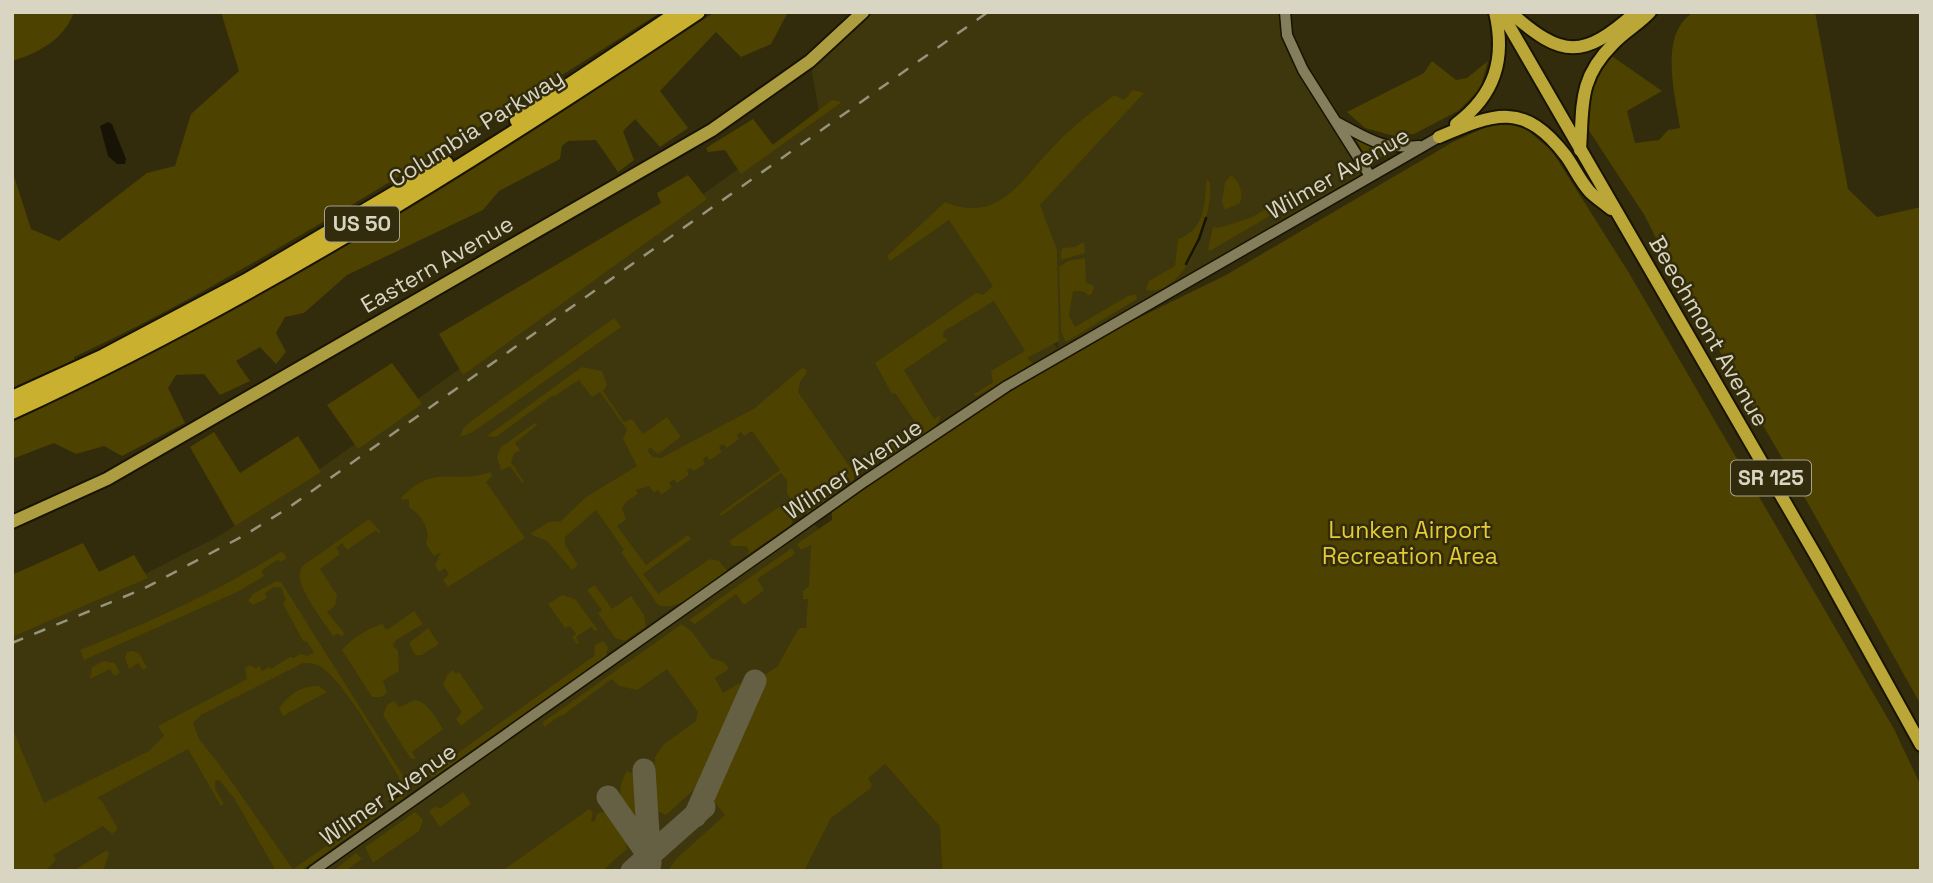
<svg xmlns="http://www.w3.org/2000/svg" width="1933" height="883" font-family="'Space Grotesk',sans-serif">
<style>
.built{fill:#3e360c;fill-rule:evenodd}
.green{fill:#4d4200}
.water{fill:#171406}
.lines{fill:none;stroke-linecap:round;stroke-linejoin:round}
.stream{stroke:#171406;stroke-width:2.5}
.taxiway{stroke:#656044;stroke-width:23}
.tertiary-casing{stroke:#191400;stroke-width:13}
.primary-casing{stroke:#191400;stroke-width:16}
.trunk-casing{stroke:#191400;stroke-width:16}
.motorway-casing{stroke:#191400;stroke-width:18}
.tertiary{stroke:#847e5c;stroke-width:10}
.primary{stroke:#ad9d41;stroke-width:12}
.trunk{stroke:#bba738;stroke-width:12}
.motorway{stroke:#c9b12f;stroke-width:14}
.rail{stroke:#98947c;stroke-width:2.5;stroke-dasharray:12 12;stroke-linecap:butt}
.labels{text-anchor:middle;stroke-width:5;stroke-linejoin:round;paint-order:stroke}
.shield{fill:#322c0c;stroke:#a6a28c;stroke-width:2}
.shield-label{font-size:21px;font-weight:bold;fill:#d8d5c3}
.street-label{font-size:23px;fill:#d8d5c3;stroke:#322c0c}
.park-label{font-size:23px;fill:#e5cb35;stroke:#322c0c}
</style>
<rect width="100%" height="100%" fill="#322c0c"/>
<g class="built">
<path d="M863,12H1285L1287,35L1370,176L1132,315L1059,350L981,396L873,466L301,871H12V628L116,589L217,537L281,497L819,111L810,61ZM975,248L1057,250L1058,349Z"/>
<path d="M814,524L819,529L818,536L885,764L940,827L942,871H322Z"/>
</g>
<g class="green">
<path d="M12,12H74C64,40 38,53 12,61Z"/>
<path d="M221,12H661C555,80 448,147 340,212C253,263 166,315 74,357L77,368L12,398V170L31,229L59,241L147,173L175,166L191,114L239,71Z"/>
<path d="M715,12H788L771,44L741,57L716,32L660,91L688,128L660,147L635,119L623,131L634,160L618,172L596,140L568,141L562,146L560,159L499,191L483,210L347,275L304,313L285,317L276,333L286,352L276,364L260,347L236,361L250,381L220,395L204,374L176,375L168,388L185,423L122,456L104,446L76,454L54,443L12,459V420L195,330L316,263Z"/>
<path d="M1694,12H1815L1848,189L1877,217L1921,207V705L1796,482L1670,266L1645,216L1582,120L1586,82L1606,52L1662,91L1627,111L1635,143L1659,140L1668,130L1680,128C1675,94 1658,33 1694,12Z"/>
<path d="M1432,61L1456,80L1467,78L1488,61L1480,89L1458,111L1414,134L1394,136L1365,128L1347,112L1424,73Z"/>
<path d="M1133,90L1144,93L1040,205L1057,250L1059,341L1027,358L1034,364L977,396L973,395L993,382L991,371L1025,351L994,301L944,331L943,337L948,340L904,370L934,419L940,415C941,426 928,431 920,437L914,435L912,431L918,426L895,393L892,394L875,363L976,293L983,295L993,286L949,220L890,261L887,256L945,202C1002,226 1024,174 1059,141C1075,124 1095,110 1114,95L1124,100Z"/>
<path d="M832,100L842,102L741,174L725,150L708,152L706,148L753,119L773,145Z"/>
<path d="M1505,123L1525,128L1552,151L1629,273L1894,729L1921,786V871H942L940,827L885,764L868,778L872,785L870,789L831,818L804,871H668L676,859L725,815L707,794L761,677L777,667L799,628H806L808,599H803V591L809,586L811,545L801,550L797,544L832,520V511L992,401L1128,323L1226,275L1453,142L1488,126Z"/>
<path d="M1357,138L1392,149L1371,165L1356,140Z"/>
<path d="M688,175L707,199L463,375L439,334L661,203L657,193Z"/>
<path d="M1231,175C1239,181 1244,193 1240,203L1225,210L1222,202L1225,182Z"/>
<path d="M1207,179L1210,183C1212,214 1199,239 1185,265L1193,255L1200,239C1195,258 1170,297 1146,290L1149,281L1175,266L1178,239C1206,229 1204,204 1207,179Z"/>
<path d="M1304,188L1312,191L1210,251L1208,249L1213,227L1218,228L1250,218Z"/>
<path d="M1084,242L1085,253L1061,260V252L1063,248L1075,247Z"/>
<path d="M1085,258L1086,283L1093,285L1094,289L1091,295H1088L1083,291H1073L1069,316L1075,327L1128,296L1136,294L1137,299L1066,342L1061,332L1059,267L1068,261Z"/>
<path d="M614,318L621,327L473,432L460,437L463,429L470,422Z"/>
<path d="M392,363L422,404L358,449L327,405Z"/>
<path d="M582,367L602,371L607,385L603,391L624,422L632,419L643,434L667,417L681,437L658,454L649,447L648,452L653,457L661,458L755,408L802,368L806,369L807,372L800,382L798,392L854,473V480L807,514L800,510L787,494V480L781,473L721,516L719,514L780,470L752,431L744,436L741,432L737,435L739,439L727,448L723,444L719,447L722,452L710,460L707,456L703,459L705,464L694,471L691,468L687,470L689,475L677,483L674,479L669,483L672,487L661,495L658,490L654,493L649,486L636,490L638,494L627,501L622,508L626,520L617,526L646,565L688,535L691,539L643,574L658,594L710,559L720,561L721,564L727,570L724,573C706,585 680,613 658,605L621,552L624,550L596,510L565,537V545L578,565L572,570L547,541L534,536L531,533L549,522L561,521L586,497L637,466L623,439L627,430L600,392L592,397L579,380L555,396H552L496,437L487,436Z"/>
<path d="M535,423L538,424L515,443L520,450L514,454L511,462L524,482L522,483L510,466L501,470L497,457L501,447Z"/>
<path d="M214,432L240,473L298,436L321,472L235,526L190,447Z"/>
<path d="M902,436L907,440C903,448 892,460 880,459L877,451Z"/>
<path d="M491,472L492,476L486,482L525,538L448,587L443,580L449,574L445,568L439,572L435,566L441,552L434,556L426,544C431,529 422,516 409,507V499L401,500L402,497C435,463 454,485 491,472Z"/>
<path d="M782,505L785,506L794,517L791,525L746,556L749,551L746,546H732L729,541Z"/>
<path d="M369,519L381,532L379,533L376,530L347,550L342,543L336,548L340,554L320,569L337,595L335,606L327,612L344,633L342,637L338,634L333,636C324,622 296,587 300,572C301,566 306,563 311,560Z"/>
<path d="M83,543L99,572L134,555L148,578L12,637V575Z"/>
<path d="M783,545L785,546L691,612V609Z"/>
<path d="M792,548L795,554L757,579L764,590L744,605L736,594L695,624L689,620Z"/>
<path d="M282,551L287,558L281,562L278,560C271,563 267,567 262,571L264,576L237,592L84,660L80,650C152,621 215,593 282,551Z"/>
<path d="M276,581L281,582L407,782C412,793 403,800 393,804L387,799L399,789V777C378,745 352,693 324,669C318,664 311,663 303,663L201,715L193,723L199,739L219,764L293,869L380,809V814L305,868L301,871H276L234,798L219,780L215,781V789L224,804L221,806L188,749L97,798L102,801L118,829L112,834L103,826L53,855L56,860L46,871H12V728L44,803L149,751L164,736L158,726L247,679L245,668L251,665L256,669L259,665L262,671L269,667L271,669L290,657L293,658L301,654L307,656L314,652L307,642L303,641L283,604L286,600L281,587H274L265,593L267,598L253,605L248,601L253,594Z"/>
<path d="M595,585L612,609L631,596L644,615L646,627L625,641L615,638L598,613L602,610L587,590Z"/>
<path d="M562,595L575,599L598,630L595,631L591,627L576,637L579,643L577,644L572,637L576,634L570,626L565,628L548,604Z"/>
<path d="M414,611L423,624L396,640L393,646L398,650L399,671L383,681L387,693L381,697H372L342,650C353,637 366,630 382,624L387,630Z"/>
<path d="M676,619L677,622L544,715L545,712Z"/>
<path d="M682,624L692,632L711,658L724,662L729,669L715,678L723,693L739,683L744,690L699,785L666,815L655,810V757L663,745L696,721L698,712L667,669L637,690L619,686L612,679L562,716L561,715L544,727L543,722Z"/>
<path d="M428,628L439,644L422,655H415L409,643Z"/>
<path d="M603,641L608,647L606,656L434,777L422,775L418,771L421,767L427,775L594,656L595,645Z"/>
<path d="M132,651L139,653L147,668L143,670L138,663L129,669L125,658L127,652Z"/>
<path d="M104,661L115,663L120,673L114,676L110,669L90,679L92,667Z"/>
<path d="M453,670L456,674L459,672L484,708L461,726L456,719L462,712L443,685L447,675Z"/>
<path d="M319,686L327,692L283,716L279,708C289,694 302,685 319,686Z"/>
<path d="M415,700C428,702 436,718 443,729L412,752L416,759H411L383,715L387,705L394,701L399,707Z"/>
<path d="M627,771L635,774L641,784L642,816L636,821H633C621,803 615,791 627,771Z"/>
<path d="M463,792L471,804L440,827L429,811L435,807L441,808Z"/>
<path d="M589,809L593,812L591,821L594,822L598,813L609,811L624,832L627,849L602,871H502Z"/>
<path d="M415,812L423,820L419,831L373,863L365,847Z"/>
<path d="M107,850L109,854L103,871H73Z"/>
<path d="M356,853L362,859L345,871H333Z"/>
</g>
<path class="water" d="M108,122L112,124L126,159L125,164H117L108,156L100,126Z"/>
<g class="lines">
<g class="stream">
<path d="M1186,264L1199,239L1206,218"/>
<path d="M390,801L403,792L405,785"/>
</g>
<g class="taxiway">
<path d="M644,770L650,864"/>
<path d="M608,797L649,856"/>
<path d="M695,816L755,681"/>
<path d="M632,871L704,807"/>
</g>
<g class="tertiary-casing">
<g id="tertiary">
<path d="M1285,12L1287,35L1303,70L1370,176"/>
<path d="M1338,123C1371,140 1379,149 1419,146"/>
<path d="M313,871L865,481L1007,386L1439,137"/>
</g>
</g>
<g class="primary-casing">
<path id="primary" d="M12,522L107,479L712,130L810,61L863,12"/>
</g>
<g class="trunk-casing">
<g id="trunk">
<path d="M1501,12L1819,561L1921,745"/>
<path d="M1510,12C1563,59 1583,59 1636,12"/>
<path d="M1456,124C1495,95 1506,59 1495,12"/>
<path d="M1439,137C1495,113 1524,101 1566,156C1574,167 1580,181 1590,192C1596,198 1604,203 1611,209"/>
<path d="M1580,150C1583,105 1578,79 1613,44C1624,32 1639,24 1650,12"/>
</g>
</g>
<g class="motorway-casing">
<g id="motorway">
<path d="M517,120L679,12"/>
<path d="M12,398L104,356L246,281L446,163"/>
<path d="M12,412C253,301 478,159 698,12"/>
</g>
</g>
<use href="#tertiary" class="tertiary"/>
<use href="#primary" class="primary"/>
<use href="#trunk" class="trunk"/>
<use href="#motorway" class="motorway"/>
<path class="rail" d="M12,643L143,589L245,535L288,508L988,12"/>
</g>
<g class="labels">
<g class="shield">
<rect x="325" y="206.5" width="74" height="35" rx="5"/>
<rect x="1731" y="460.5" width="80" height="35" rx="5"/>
</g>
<g class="shield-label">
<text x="362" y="231">US 50</text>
<text x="1771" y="485">SR 125</text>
</g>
<g class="street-label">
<text transform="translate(476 128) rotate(-32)" y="8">Columbia Parkway</text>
<text transform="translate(1338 173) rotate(-30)" y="8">Wilmer Avenue</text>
<text transform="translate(437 264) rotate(-30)" y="8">Eastern Avenue</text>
<text transform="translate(1709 331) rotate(60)" y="8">Beechmont Avenue</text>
<text transform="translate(853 469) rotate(-34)" y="8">Wilmer Avenue</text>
<text transform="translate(388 794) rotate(-35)" y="8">Wilmer Avenue</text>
</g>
<g class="park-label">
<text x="1410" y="538">Lunken Airport<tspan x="1410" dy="26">Recreation Area</tspan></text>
</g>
</g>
<rect width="1933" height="883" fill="none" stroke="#d8d5c3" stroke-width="28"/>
</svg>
